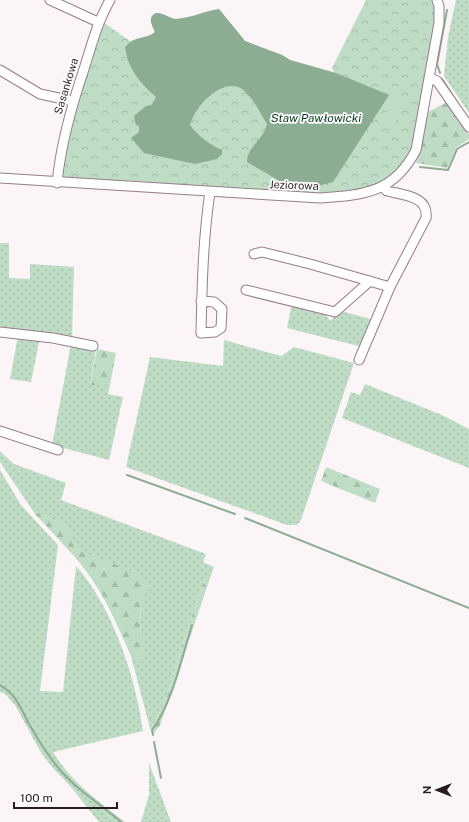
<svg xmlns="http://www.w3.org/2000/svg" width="469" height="822" font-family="'Public Sans',sans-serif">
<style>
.grass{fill:url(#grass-dots)}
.forest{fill:url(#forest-firs)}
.park{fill:url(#park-crowns)}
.pitch{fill:#bfddc4}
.water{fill:#8dad93}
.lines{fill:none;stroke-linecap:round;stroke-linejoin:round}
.stream{stroke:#8dad93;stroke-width:2}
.minor-casing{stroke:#987d88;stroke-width:11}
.minor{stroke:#fff;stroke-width:9}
.labels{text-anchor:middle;stroke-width:3.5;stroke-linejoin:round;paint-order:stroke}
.street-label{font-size:11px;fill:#281d22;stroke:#fff}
.water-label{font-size:12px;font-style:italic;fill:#053d1a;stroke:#fff}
</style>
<defs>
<pattern id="grass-dots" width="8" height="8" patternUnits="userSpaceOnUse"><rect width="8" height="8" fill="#bfddc4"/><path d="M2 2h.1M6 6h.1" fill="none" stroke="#a4bda8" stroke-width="1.8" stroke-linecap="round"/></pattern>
<pattern id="forest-firs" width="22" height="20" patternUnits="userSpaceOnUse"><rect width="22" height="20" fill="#bfddc4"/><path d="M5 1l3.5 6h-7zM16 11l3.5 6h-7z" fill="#a4bda8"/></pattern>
<pattern id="park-crowns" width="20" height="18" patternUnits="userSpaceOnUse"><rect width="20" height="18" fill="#bfddc4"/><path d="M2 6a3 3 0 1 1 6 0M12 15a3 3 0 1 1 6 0" fill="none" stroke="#a4bda8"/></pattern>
</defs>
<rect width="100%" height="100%" fill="#fcf5f8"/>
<g class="grass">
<path d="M456,0H469V113L444,76L448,37Z"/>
<path d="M0,243H9V278L30,279V264L74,267L72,341L0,330Z"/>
<path d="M292,304L324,312L330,321L341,311L374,320L362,347L287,328Z"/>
<path d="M18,336L40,338L31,382L10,379Z"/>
<path d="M224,340L281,356L294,347L354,363L301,520L297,525H287L126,467L150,357L223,366Z"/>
<path d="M71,344L96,349L90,384L110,385L108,394L123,397L109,460L52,445Z"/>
<path d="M365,384L442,415L469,429V468L342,418L351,392L360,395Z"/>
<path d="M0,451L14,464L66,483L61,500L206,554L203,562L214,567L210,578H206L200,591L164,703L156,720L150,728L131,656L137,659L142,657C144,644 139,630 140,617C141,605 147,595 147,583L80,551L75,545L67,526L36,512L35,514L0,462Z"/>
<path d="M0,470L21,505L58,545L40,691L63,692L76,566C112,606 136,678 143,731L53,752C70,781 99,802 125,822H99L70,786L51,766L40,751L15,705L5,694L0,692Z"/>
<path d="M149,763L171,822H141L149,795Z"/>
</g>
<g class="forest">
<path d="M447,102L469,135V139L456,148L447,168L416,163C423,147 424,129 428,112Z"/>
<path d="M97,349L116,353L110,385H90Z"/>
<path d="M326,467L380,489L375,503L321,481Z"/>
<path d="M36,512L67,526L75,545L80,551C92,557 146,572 147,584C149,594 142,604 140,614C138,629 145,643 142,657L137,660L131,656C118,627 106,597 86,571C71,551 52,533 35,514Z"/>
<path d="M206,578H210L167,705L160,725L153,735L150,728L156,720L164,703L200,591Z"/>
</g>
<path class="park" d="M366,0H432L437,12L413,148L399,172L376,185L364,188L322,194L65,178L62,174L75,113L103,22L130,41L150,36L155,32C153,27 148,19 153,15C159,9 169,19 176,19C191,18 205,11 219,9L245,41L282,55L290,60L335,73L332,68Z"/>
<path class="pitch" d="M394,98L405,105L393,126L382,120Z"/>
<path class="water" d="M219,9L245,41L282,55L290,60L336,73L389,95L333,182L313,187H290L247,162C247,147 264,139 267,124C260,113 253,97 242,89C226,79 206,97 198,109C194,113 192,120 190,125C198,136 210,145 222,150V154L217,159L195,164L144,153L131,138L139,132V126L136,125L134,116L146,106L152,105L156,97C139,82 128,69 125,47C135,35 145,40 155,32C153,27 148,20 153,15C159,9 169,19 176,19C191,18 205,11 219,9Z"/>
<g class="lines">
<g class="stream">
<path d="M440,73L437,64L447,10"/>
<path d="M442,79L457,102"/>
<path d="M420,167L448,170L457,149L469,142"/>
<path d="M127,475L235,514"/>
<path d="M245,518L469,608"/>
<path d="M0,685C19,696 21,711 32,729C39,741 47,754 56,765C74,788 99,803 121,822"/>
<path d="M153,735L152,730C172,704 182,657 192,625"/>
<path d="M154,742L161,778"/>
</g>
<g class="minor-casing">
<g id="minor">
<path d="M50,0L98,22"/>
<path d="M0,70L40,94L73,101"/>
<path d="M430,78L437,81L469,127"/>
<path d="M0,178L320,198C364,195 394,193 416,150L439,23V6L437,0"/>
<path d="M57,183C61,142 72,104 85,66C92,43 98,21 110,0"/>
<path d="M254,254L262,252L310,264L390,287"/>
<path d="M246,290L335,312L370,281"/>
<path d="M201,301L214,302L222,309L221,328L215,332L201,333C202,286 203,239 210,192"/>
<path d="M0,332L53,338L93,346"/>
<path d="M359,360L390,287L426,218C429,196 403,195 387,191L383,187"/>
<path d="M0,431L58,450"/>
</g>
</g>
<use href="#minor" class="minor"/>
</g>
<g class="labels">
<g class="street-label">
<text transform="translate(66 86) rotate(-73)" y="4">Sasankowa</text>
<text transform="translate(294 185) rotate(2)" y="4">Jeziorowa</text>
</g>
<g class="water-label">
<text x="316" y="122">Staw Pawłowicki</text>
</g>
</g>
<g transform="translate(437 790) rotate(270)" stroke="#ffffff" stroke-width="3" paint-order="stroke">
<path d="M0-3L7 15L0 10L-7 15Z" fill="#281d22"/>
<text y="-6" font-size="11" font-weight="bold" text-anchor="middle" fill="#281d22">N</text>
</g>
<path d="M14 802v6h103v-6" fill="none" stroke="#281d22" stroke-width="2"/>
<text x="20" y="802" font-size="12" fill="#281d22" stroke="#ffffff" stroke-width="3" paint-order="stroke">100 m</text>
</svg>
